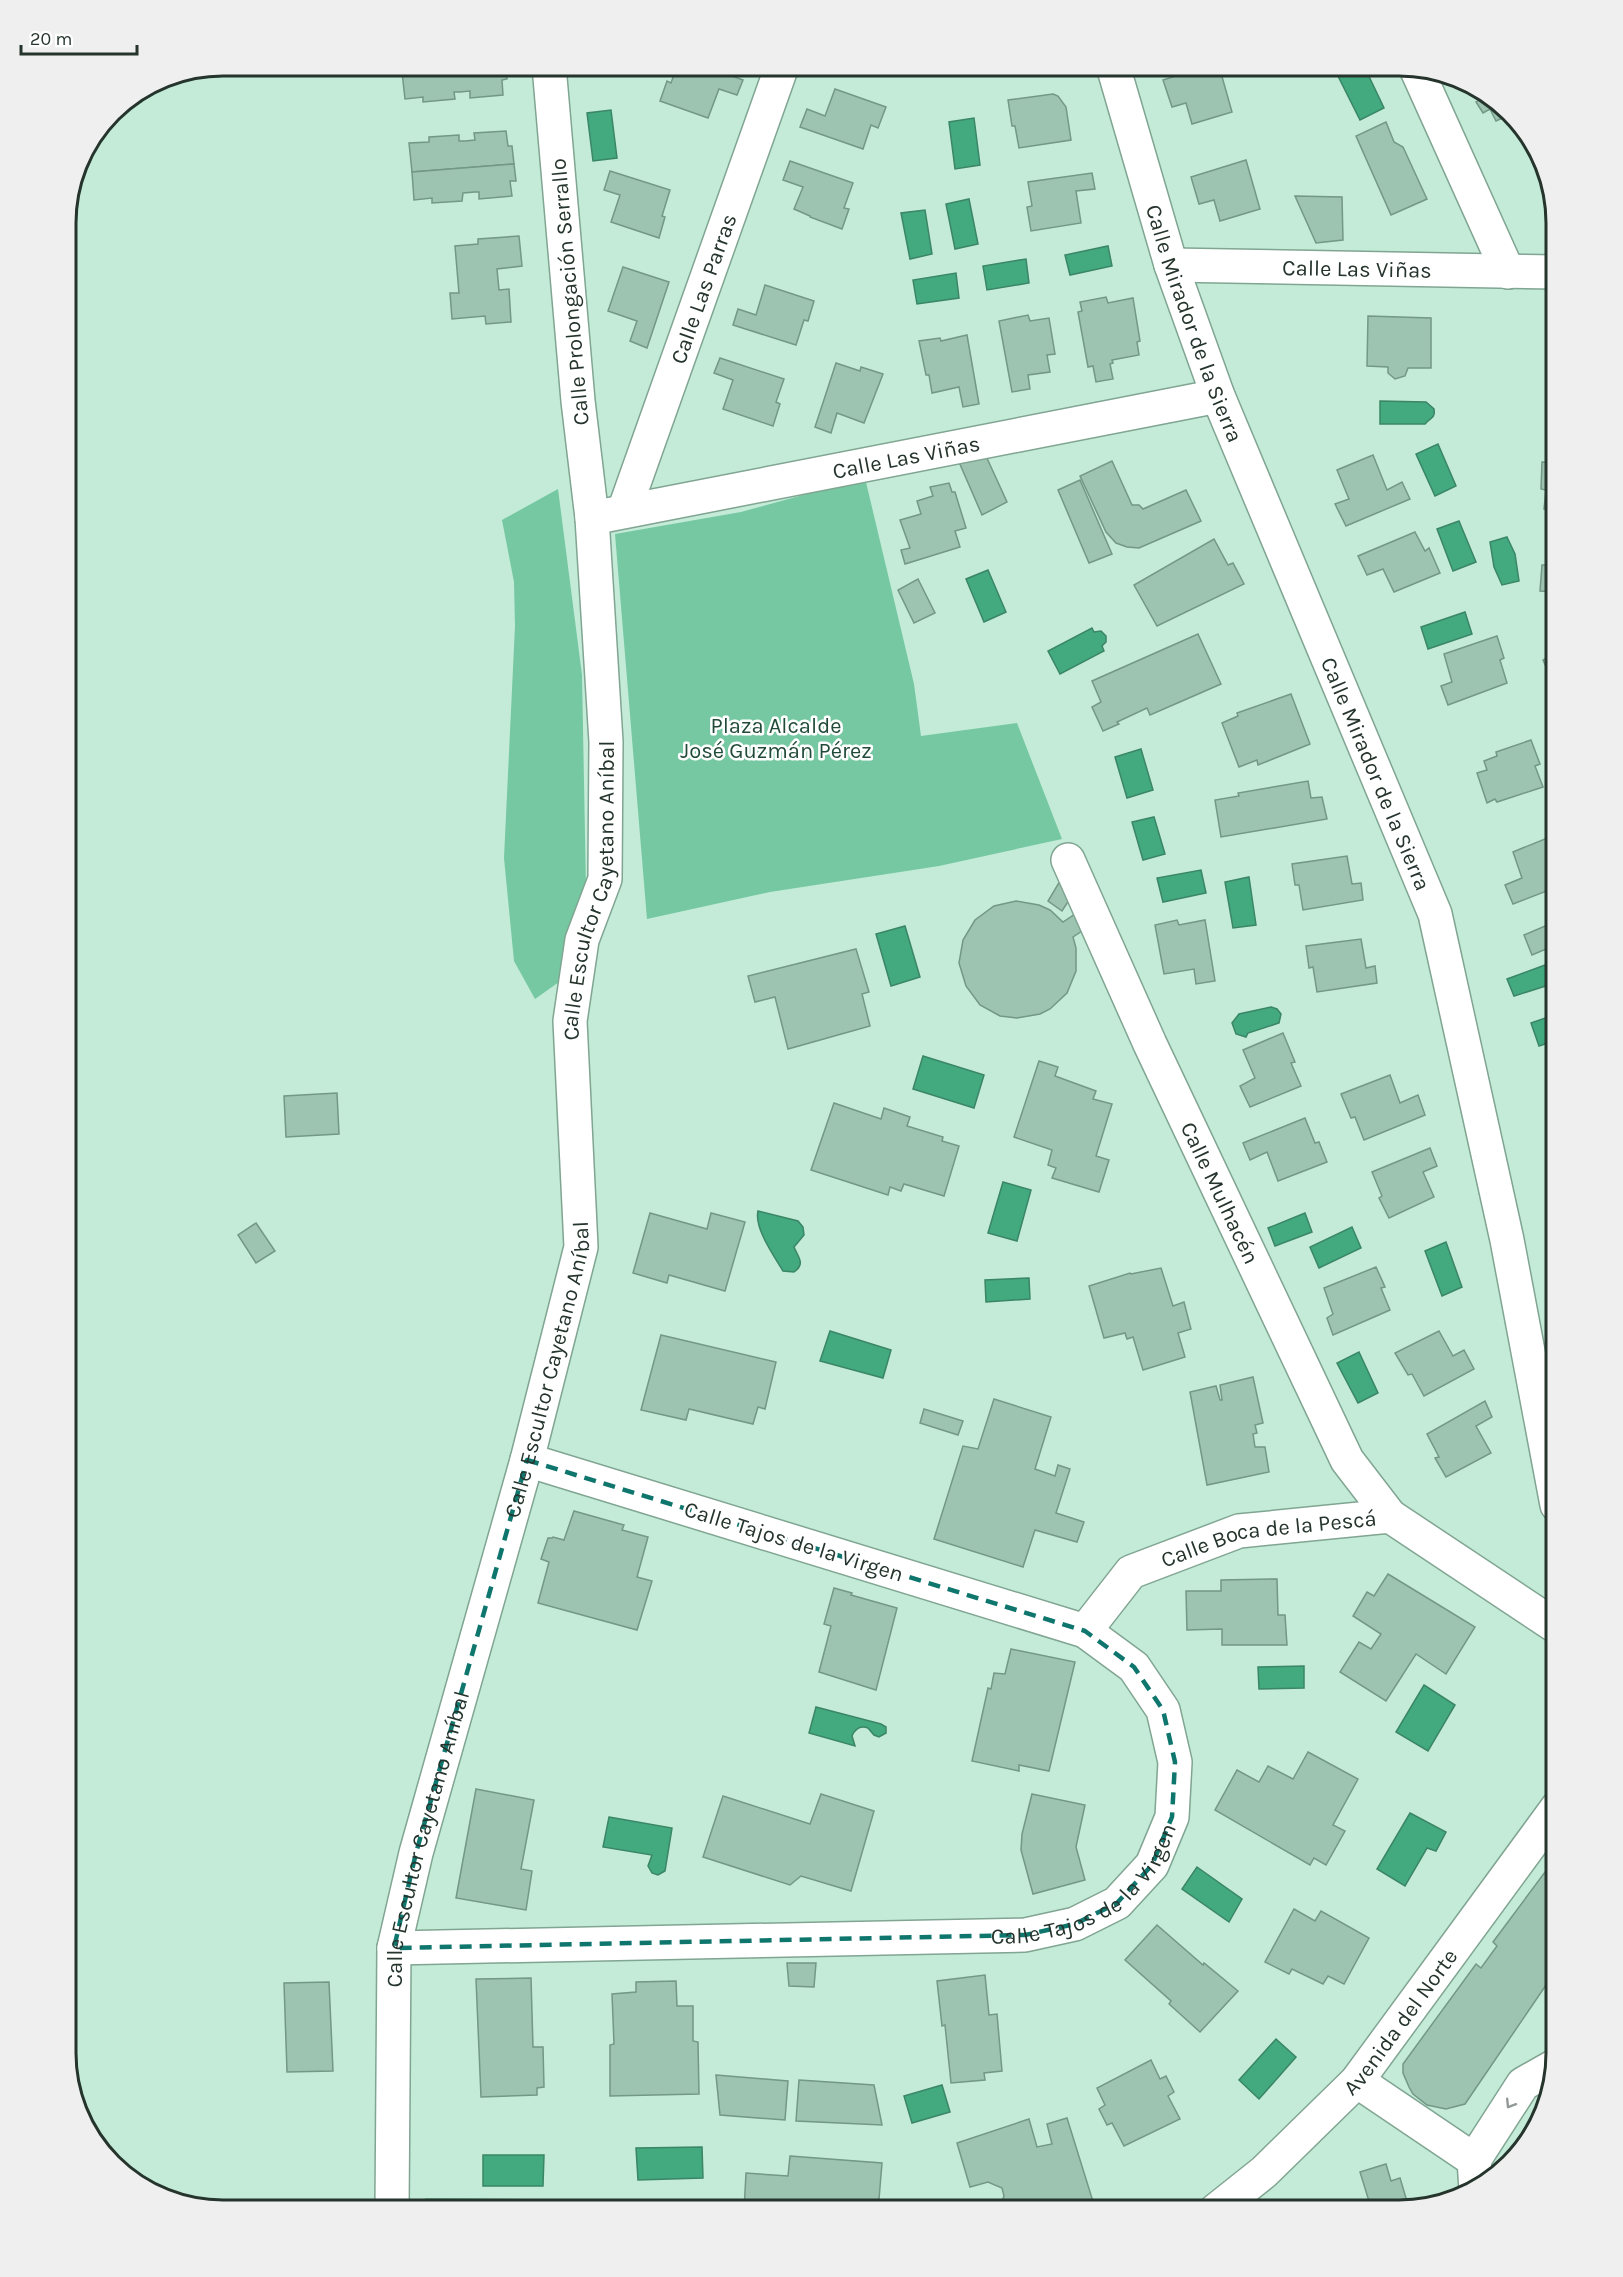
<svg xmlns="http://www.w3.org/2000/svg" width="1623" height="2277" font-family="Karla,sans-serif">
<style>
.green{fill:#75c8a1}
.water{fill:#43a97f;stroke:#3a8666;stroke-width:1.5}
.building{fill:#9dc4b0;stroke:#739885;stroke-width:1.5}
.lines{fill:none;stroke-linecap:round;stroke-linejoin:round}
.minor-casing{stroke:#80a592;stroke-width:36}
.minor{stroke:#fff;stroke-width:33}
.oneway{stroke:#929a96}
.marked{fill:none;stroke:#0f766e;stroke-width:4.5;stroke-dasharray:12 8;stroke-linejoin:round}
.labels{text-anchor:middle;stroke-width:5;stroke-linejoin:round;paint-order:stroke}
.street-label{font-size:22px;fill:#25342c;stroke:#fff}
.park-label{font-size:22px;fill:#214b38;stroke:#fff}
.rim{fill:none;stroke:#25342c;stroke-width:3}
</style>
<rect width="100%" height="100%" fill="#c3ebd7"/>
<g class="green">
<path d="M865,478L914,684L921,736L1017,723L1062,839L939,866L770,892L647,919L615,534L741,512Z"/>
<path d="M558,489L582,675L586,889L566,977L535,999L514,961L504,858L515,626L514,582L502,520Z"/>
<path d="M425,2198L528,2199V2211H425Z"/>
</g>
<g class="water">
<path d="M1359,66H1364L1384,108L1360,120L1338,76Z"/>
<path d="M611,110L617,158L593,161L587,113Z"/>
<path d="M974,118L980,165L955,169L949,122Z"/>
<path d="M969,199L978,244L955,249L946,204Z"/>
<path d="M925,210L932,254L910,259L901,213Z"/>
<path d="M1108,246L1112,266L1070,275L1065,255Z"/>
<path d="M1026,259L1029,283L987,290L983,266Z"/>
<path d="M956,273L959,298L917,304L913,280Z"/>
<path d="M1380,401L1426,402L1434,409C1436,419 1429,418 1425,424H1380Z"/>
<path d="M1438,444L1456,486L1435,496L1416,454Z"/>
<path d="M1459,521L1476,562L1453,571L1437,529Z"/>
<path d="M1507,537L1515,554L1519,581L1502,585L1494,567L1490,542Z"/>
<path d="M988,570L1006,612L984,622L966,579Z"/>
<path d="M1465,612L1472,634L1428,649L1421,627Z"/>
<path d="M1092,628L1094,632L1101,631L1106,636V642L1102,646L1104,651L1060,674L1048,651Z"/>
<path d="M1141,749L1153,790L1127,798L1115,757Z"/>
<path d="M1154,817L1165,854L1143,860L1132,822Z"/>
<path d="M1201,870L1206,893L1163,902L1157,878Z"/>
<path d="M1249,877L1256,925L1233,928L1225,882Z"/>
<path d="M905,926L920,977L891,986L876,934Z"/>
<path d="M1545,965L1552,984L1514,996L1507,979Z"/>
<path d="M1271,1007L1277,1009L1281,1014L1279,1023L1248,1033L1246,1037L1236,1034L1232,1023L1239,1014Z"/>
<path d="M1557,1014V1040L1539,1046L1531,1023Z"/>
<path d="M923,1056L984,1075L974,1108L913,1089Z"/>
<path d="M1003,1182L1031,1190L1017,1241L988,1233Z"/>
<path d="M758,1211L798,1221L803,1227L804,1235L794,1247C798,1257 806,1264 794,1272L783,1271C774,1256 754,1228 758,1211Z"/>
<path d="M1305,1213L1312,1232L1275,1246L1268,1228Z"/>
<path d="M1352,1227L1361,1248L1319,1268L1310,1247Z"/>
<path d="M1446,1242L1462,1287L1442,1296L1425,1251Z"/>
<path d="M1029,1278L1030,1299L986,1302L985,1280Z"/>
<path d="M830,1331L891,1350L883,1378L820,1361Z"/>
<path d="M1359,1352L1378,1393L1358,1403L1337,1363Z"/>
<path d="M1304,1666V1688L1259,1689L1258,1667Z"/>
<path d="M1424,1685L1455,1705L1428,1751L1396,1732Z"/>
<path d="M816,1707L881,1724L886,1727V1733L879,1737L874,1735L868,1728C860,1725 855,1729 852,1736L855,1746L809,1733Z"/>
<path d="M1410,1813L1446,1832L1436,1851L1427,1848L1405,1886L1377,1869Z"/>
<path d="M609,1817L672,1828L665,1871L658,1875L652,1873L648,1866L652,1855L603,1847Z"/>
<path d="M1197,1867L1242,1899L1229,1922L1182,1889Z"/>
<path d="M1276,2039L1296,2057L1259,2099L1239,2080Z"/>
<path d="M942,2085L950,2112L912,2123L904,2096Z"/>
<path d="M702,2147L703,2178L638,2180L636,2148Z"/>
<path d="M483,2155H544L543,2186H483Z"/>
</g>
<g class="building">
<path d="M402,66H471L402,72Z"/>
<path d="M471,66H506L507,79L502,80L503,95L470,98V91L460,92H454L455,99L423,102V97L405,99L402,72Z"/>
<path d="M677,66H705L743,80L737,95L719,89L708,118L660,101L667,81L671,83Z"/>
<path d="M1207,66H1219L1232,112L1192,124L1186,103L1172,107L1163,80Z"/>
<path d="M1475,86L1479,87L1507,116L1496,121L1490,109L1483,113L1476,102L1482,98Z"/>
<path d="M835,89L886,107L878,128L871,125L863,149L800,127L807,109L825,116Z"/>
<path d="M1053,94L1058,96L1066,107L1071,140L1019,148L1015,126H1012L1008,100Z"/>
<path d="M1386,122L1394,142L1403,147L1427,199L1391,215L1356,136Z"/>
<path d="M506,131L508,146H512L514,164L412,172L409,143L429,142V137L459,135V141H465L475,140L474,133Z"/>
<path d="M1246,160L1260,209L1220,221L1214,200L1199,204L1191,177Z"/>
<path d="M790,161L853,183L844,208L849,209L842,229L810,217V216L794,209L803,187L783,180Z"/>
<path d="M514,164L516,181H510L512,196L479,199V192H475L463,193L462,201L432,203V198L414,200L412,172Z"/>
<path d="M610,171L670,190L662,216L665,217L659,238L611,222L620,195L604,190Z"/>
<path d="M1092,173L1095,189L1076,191L1081,223L1031,231L1027,207L1032,206L1028,182Z"/>
<path d="M1295,196L1342,197L1343,240L1316,243Z"/>
<path d="M519,236L522,266L497,269L499,290L509,289L511,322L486,324L485,316L452,319L450,293H459L455,246L478,244V239Z"/>
<path d="M623,267L669,282L647,348L630,341L637,321L608,311Z"/>
<path d="M765,285L814,301L808,321L804,320L796,345L733,325L738,309L756,315Z"/>
<path d="M1106,297L1108,303L1133,298L1140,341L1137,342L1139,355L1112,360L1113,363L1110,364L1113,379L1096,382L1093,366L1088,367L1078,312L1082,311L1080,302Z"/>
<path d="M1028,315L1030,321L1049,318L1055,354L1047,355L1050,372L1028,375L1030,389L1012,392L999,321Z"/>
<path d="M1368,316L1431,318V368H1408L1405,376L1395,379L1388,373V367L1367,366Z"/>
<path d="M967,335L979,404L963,407L959,387L932,393L929,375H926L919,341L940,338L941,341Z"/>
<path d="M720,358L784,379L776,402L780,404L773,426L723,409L733,380L714,373Z"/>
<path d="M836,363L860,371L861,367L883,374L864,423L837,413L831,433L815,427Z"/>
<path d="M1373,455L1387,490L1402,482L1410,499L1346,526L1335,504L1349,499L1337,470Z"/>
<path d="M986,456L1007,502L982,515L959,462Z"/>
<path d="M1112,461L1132,505H1139L1143,509L1186,490L1201,521L1139,548L1127,547L1116,543L1106,532L1080,476Z"/>
<path d="M1542,462L1557,463V510L1544,509L1546,490L1541,489Z"/>
<path d="M1080,480L1112,554L1089,563L1058,490Z"/>
<path d="M949,483L952,492H955L966,528L955,531L960,547L905,564L901,550L910,548L900,520L921,514L917,501L933,496L930,487Z"/>
<path d="M1415,532L1425,551L1429,548L1440,573L1394,592L1383,569L1367,575L1358,556Z"/>
<path d="M1214,539L1228,565L1233,563L1244,584L1157,626L1134,585Z"/>
<path d="M1549,542H1557V592L1540,591L1542,565H1547Z"/>
<path d="M918,579L935,613L914,623L898,590Z"/>
<path d="M1198,634L1221,684L1150,715L1147,708L1117,722L1119,724L1103,731L1092,707L1101,702L1092,681Z"/>
<path d="M1497,636L1504,658L1500,660L1507,683L1448,705L1441,686L1452,682L1444,654Z"/>
<path d="M1557,652V684L1555,686L1543,660Z"/>
<path d="M1291,694L1310,744L1258,765L1257,760L1239,767L1222,723L1238,716L1237,713Z"/>
<path d="M1531,740L1540,764L1535,766L1543,787L1497,802L1495,799L1487,803L1477,773L1487,770L1484,761L1497,756L1496,752Z"/>
<path d="M1308,781L1311,798L1322,797L1327,819L1221,837L1215,800L1239,796L1238,793Z"/>
<path d="M1557,834V887L1513,904L1505,885L1522,878L1513,852Z"/>
<path d="M1347,856L1352,884L1361,883L1363,900L1303,910L1299,885H1295L1292,864Z"/>
<path d="M1060,881L1075,891L1062,911L1048,901Z"/>
<path d="M1016,901L1039,905L1050,910L1063,922L1075,914L1085,929L1073,937L1076,948V971L1067,993L1050,1009L1040,1014L1017,1018L1000,1016L980,1005L966,986L959,963L963,940L975,920L994,906Z"/>
<path d="M1177,920L1179,925L1205,920L1215,981L1196,984L1194,969L1164,974L1155,925Z"/>
<path d="M1557,921V972H1556L1546,949L1532,955L1524,935Z"/>
<path d="M1361,939L1366,968L1375,966L1377,983L1317,992L1313,967L1309,968L1306,946Z"/>
<path d="M856,949L869,992L862,994L870,1026L788,1049L775,997L755,1002L748,976Z"/>
<path d="M1283,1033L1295,1062L1291,1063L1301,1086L1250,1107L1240,1086L1255,1078L1243,1050Z"/>
<path d="M1039,1061L1058,1067L1055,1076L1096,1091L1093,1099L1112,1104L1096,1156L1109,1160L1099,1192L1052,1178L1056,1168L1048,1165L1052,1150L1014,1137Z"/>
<path d="M1390,1075L1400,1103L1418,1095L1425,1115L1364,1140L1355,1117L1351,1118L1341,1094Z"/>
<path d="M337,1093L339,1134L286,1137L284,1096Z"/>
<path d="M834,1103L881,1119L884,1108L910,1117L907,1126L943,1137L942,1141L959,1146L944,1196L904,1184L901,1191L890,1187L888,1195L811,1170Z"/>
<path d="M1305,1118L1315,1143L1319,1142L1327,1162L1278,1181L1267,1152L1250,1160L1243,1143Z"/>
<path d="M1430,1148L1437,1166L1423,1172L1434,1197L1389,1218L1379,1198L1382,1196L1372,1172Z"/>
<path d="M650,1213L707,1229L711,1213L745,1222L725,1291L669,1275L667,1283L633,1273Z"/>
<path d="M256,1223L275,1251L256,1263L238,1235Z"/>
<path d="M1376,1267L1385,1287L1381,1288L1390,1310L1333,1335L1327,1318L1333,1314L1324,1288Z"/>
<path d="M1161,1268L1173,1306L1184,1302L1191,1329L1178,1333L1185,1357L1143,1370L1133,1337L1127,1339L1125,1333L1104,1338L1089,1286L1130,1273L1131,1274Z"/>
<path d="M1439,1331L1453,1356L1464,1350L1474,1369L1424,1396L1412,1374L1408,1375L1395,1353Z"/>
<path d="M661,1335L776,1362L765,1409L758,1407L753,1424L689,1409L686,1420L641,1410Z"/>
<path d="M1253,1377L1263,1423L1255,1425L1257,1433L1253,1434L1255,1447H1265L1269,1472L1207,1485L1190,1392L1216,1386L1220,1400H1222L1220,1385Z"/>
<path d="M994,1399L1051,1417L1035,1469L1055,1476L1058,1465L1070,1469L1056,1513L1084,1522L1077,1542L1035,1530L1023,1567L934,1539L963,1446L978,1449Z"/>
<path d="M1485,1401L1492,1417L1476,1426L1491,1453L1446,1477L1435,1458L1439,1457L1427,1434Z"/>
<path d="M924,1409L963,1421L958,1435L920,1423Z"/>
<path d="M574,1511L624,1525L622,1530L648,1537L637,1577L652,1581L637,1630L538,1603L549,1562L541,1559L548,1538H552L553,1537L564,1540Z"/>
<path d="M1388,1574L1475,1627L1446,1674L1416,1654L1386,1701L1340,1672L1359,1642L1371,1649L1381,1634L1353,1616L1367,1592L1374,1596Z"/>
<path d="M1277,1579L1278,1615H1285L1287,1645H1222V1629L1187,1630L1186,1591H1221V1580Z"/>
<path d="M834,1588L852,1593L851,1595L897,1608L876,1690L819,1672L831,1626L824,1624Z"/>
<path d="M1011,1649L1075,1662L1049,1771L1019,1765V1771L972,1761L988,1688L991,1689L994,1673L1005,1674Z"/>
<path d="M1308,1752L1358,1779L1333,1825L1345,1831L1326,1865L1314,1858L1310,1865L1215,1810L1237,1770L1259,1782L1268,1766L1293,1779Z"/>
<path d="M476,1789L534,1800L521,1869L532,1871L526,1910L456,1898Z"/>
<path d="M821,1794L874,1811L851,1891L801,1876L790,1885L703,1857L723,1796L810,1824Z"/>
<path d="M1032,1794L1085,1805L1076,1847L1085,1880L1033,1894L1021,1850L1022,1834Z"/>
<path d="M1557,1856V1969L1465,2104L1446,2109L1427,2105L1413,2094L1409,2087L1403,2073V2064L1476,1964L1481,1968L1497,1946L1493,1942Z"/>
<path d="M1294,1909L1315,1921L1321,1911L1369,1938L1344,1984L1328,1976L1323,1984L1292,1969L1289,1974L1265,1962Z"/>
<path d="M1157,1925L1203,1965L1204,1963L1238,1991L1200,2032L1169,2004L1171,2001L1125,1960Z"/>
<path d="M787,1963H816L814,1987L789,1986Z"/>
<path d="M985,1975L989,2015L997,2014L1002,2071L984,2073L985,2080L951,2083L945,2025L942,2026L937,1981Z"/>
<path d="M531,1978L533,2047H543L544,2087L537,2088V2095L481,2097L476,1979Z"/>
<path d="M676,1981L677,2006H693V2041L698,2042L699,2094L610,2096V2045L614,2044L612,1994L636,1992V1982Z"/>
<path d="M329,1982L333,2071L287,2072L284,1983Z"/>
<path d="M1151,2060L1160,2079L1166,2076L1174,2092L1168,2096L1180,2119L1124,2146L1112,2123L1107,2125L1099,2109L1105,2105L1097,2088Z"/>
<path d="M716,2075L788,2081L785,2120L720,2115Z"/>
<path d="M799,2080L874,2085L882,2125L796,2121Z"/>
<path d="M1067,2118L1095,2208L1085,2211L1082,2202L1075,2204L1074,2200L1042,2211H998L1004,2196L1002,2188L988,2182L970,2187L957,2143L1029,2119L1037,2147L1052,2144L1047,2124Z"/>
<path d="M790,2156L882,2163L878,2211H744L746,2173L788,2176Z"/>
<path d="M1386,2164L1391,2181L1400,2178L1409,2208L1400,2211H1372L1360,2172Z"/>
<path d="M1289,2202L1321,2211H1287Z"/>
</g>
<g class="lines">
<g class="minor-casing">
<g id="minor">
<path id="s1" d="M1113,66L1171,265L1218,396L1435,914L1507,1240L1557,1505"/>
<path d="M1416,68L1508,272"/>
<path id="s2" d="M1171,265L1557,272"/>
<path id="s3" d="M624,511L782,66"/>
<path id="s4" d="M592,518L1218,396"/>
<path id="s5" d="M1068,860L1150,1044L1347,1460L1390,1516"/>
<path id="s6" d="M1085,1631L1131,1572L1239,1531L1390,1516L1557,1627"/>
<path id="s7" d="M394,1948L1025,1935L1075,1924L1117,1903L1152,1865L1172,1817L1175,1762L1163,1710L1134,1667L1085,1631L527,1460"/>
<path d="M1357,2081L1474,2160"/>
<path d="M1474,2160L1523,2084L1553,2067"/>
<path d="M1474,2160L1476,2190"/>
<path id="s8" d="M392,2211L394,1948L416,1853L527,1460L581,1247L570,1021L582,940L605,879L606,742L592,518L578,401L549,66"/>
<path id="s9" d="M1215,2211L1264,2172L1357,2081L1557,1808"/>
</g>
</g>
<use href="#minor" class="minor"/>
</g>
<defs><path id="oneway-chevron" d="M-2-3.5L2.5 0L-2 3.5" fill="none" stroke-width="1.6" stroke-linecap="round" stroke-linejoin="round" transform="scale(1.5)"/></defs>
<use class="oneway" href="#oneway-chevron" transform="translate(1510 2104) rotate(122)"/>
<path class="marked" d="M527,1460L1085,1631L1134,1667L1163,1710L1175,1762L1172,1817L1152,1865L1117,1903L1075,1924L1025,1935L394,1948L416,1853Z"/>
<g class="labels">
<g class="street-label">
<text dy="8" stroke="none"><textPath href="#s2" startOffset="186">Calle Las Viñas</textPath></text>
<text dy="8" stroke="none"><textPath href="#s3" startOffset="236">Calle Las Parras</textPath></text>
<text transform="translate(569 292) rotate(-95)" y="8">Calle Prolongación Serrallo</text>
<text dy="8" stroke="none"><textPath href="#s1" startOffset="270">Calle Mirador de la Sierra</textPath></text>
<text dy="8" stroke="none"><textPath href="#s4" startOffset="320">Calle Las Viñas</textPath></text>
<text dy="8" stroke="none"><textPath href="#s1" startOffset="756">Calle Mirador de la Sierra</textPath></text>
<text dy="8" stroke="none"><textPath href="#s8" startOffset="1348">Calle Escultor Cayetano Aníbal</textPath></text>
<text dy="8" stroke="none"><textPath href="#s5" startOffset="366">Calle Mulhacén</textPath></text>
<text dy="8" stroke="none"><textPath href="#s8" startOffset="862">Calle Escultor Cayetano Aníbal</textPath></text>
<text dy="8" stroke="none"><textPath href="#s6" startOffset="218">Calle Boca de la Pescá</textPath></text>
<text transform="translate(794 1541) rotate(17)" y="8">Calle Tajos de la Virgen</text>
<text dy="8" stroke="none"><textPath href="#s8" startOffset="376">Calle Escultor Cayetano Aníbal</textPath></text>
<text dy="8" stroke="none"><textPath href="#s7" startOffset="711">Calle Tajos de la Virgen</textPath></text>
<text dy="8" stroke="none"><textPath href="#s9" startOffset="266">Avenida del Norte</textPath></text>
</g>
<g class="park-label">
<text x="776" y="733">Plaza Alcalde<tspan x="776" dy="25">José Guzmán Pérez</tspan></text>
</g>
</g>
<path d="M0 0H1623V2277H0ZM223 76H1399A147 147 0 0 1 1546 223V2053A147 147 0 0 1 1399 2200H223A147 147 0 0 1 76 2053V223A147 147 0 0 1 223 76Z" fill="#eeefee" fill-rule="evenodd"/>
<path class="rim" d="M223 76H1399A147 147 0 0 1 1546 223V2053A147 147 0 0 1 1399 2200H223A147 147 0 0 1 76 2053V223A147 147 0 0 1 223 76Z"/>
<path d="M21 45v9h116v-9" fill="none" stroke="#25342c" stroke-width="3"/>
<text x="30" y="45" font-size="18" fill="#25342c" stroke="#ffffff" stroke-width="4.5" paint-order="stroke">20 m</text>
</svg>
